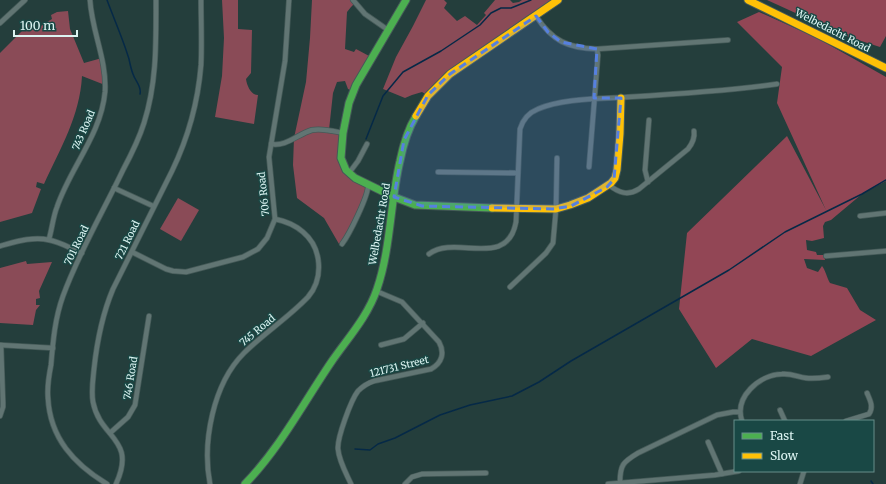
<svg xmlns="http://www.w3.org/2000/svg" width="886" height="484" font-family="Merriweather,serif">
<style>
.green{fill:#8a4b57}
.forest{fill:#924655}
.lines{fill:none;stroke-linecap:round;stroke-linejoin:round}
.stream{stroke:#052947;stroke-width:1.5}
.street-casing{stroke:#455a58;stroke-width:6}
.fast-casing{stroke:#455a58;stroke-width:9}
.slow-casing{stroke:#455a58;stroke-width:9}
.street{stroke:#617573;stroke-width:4.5}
.fast{stroke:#4caf50;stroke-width:7}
.slow{stroke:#ffc107;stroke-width:7}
.marked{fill:#5680e0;fill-opacity:0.2;stroke:#5680e0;stroke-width:3;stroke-dasharray:8 5;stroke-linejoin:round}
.labels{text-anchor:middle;stroke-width:3;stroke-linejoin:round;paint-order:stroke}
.street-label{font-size:10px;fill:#dcf4f2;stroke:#194845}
</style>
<rect width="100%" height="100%" fill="#243e3c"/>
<g class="green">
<path d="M222,0H238V29L252,30L251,73L246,79C247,86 251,95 258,95L254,124L215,117L222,76L224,38Z"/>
<path d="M312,0H353L355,3L351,7L347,12L345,49L354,52L356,49L371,57L353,91L348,89L345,81L337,82L333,93L329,130L343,132L344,166L368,185L367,194L342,244H339L324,218L297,198L293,165L294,138L306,82L310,38Z"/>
<path d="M426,0H444L447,3L444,8L457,21L465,16L477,25L486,15L484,13L495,0H510L513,3L519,2L522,0H557L464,63L427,95L422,92L412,95L405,98L383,89L396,57L413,26Z"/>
<path d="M68,11L70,29L84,63L102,58L105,85L82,76C80,116 60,149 44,184L37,182L36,187L41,189L32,213L0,222V53L30,23L36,29L52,19L51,15L57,12Z"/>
<path d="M178,198L199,210L181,241L160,229Z"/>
<path d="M26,261L27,264L52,262L39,291L40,298L36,299V305H40L36,310L33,325L0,323V268Z"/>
</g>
<g class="forest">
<path d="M767,0H886V36L880,47L846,36Z"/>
<path d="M759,12L817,38L886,77V181L862,194L831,220L825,222L823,226L824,238L812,241L806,240L807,250L816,252L817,255H824L825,260L804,259L807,268L818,272L822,266C825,269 827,278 830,283L847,288L860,310L876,320L811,356L752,339L716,368L679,309L687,233L787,136L826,210L777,103L782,67L737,22Z"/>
</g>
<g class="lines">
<g class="stream">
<path d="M107,0C114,19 123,39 129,59C130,64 131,69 133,74C135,81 142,86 140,94"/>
<path d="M366,139L383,96L403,72L441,51L480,25L491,13L501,8H511L531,0"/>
<path d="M355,449L370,450L378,444L395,438L440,415L470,405L512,396L539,382L571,361L729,270L785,232L862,194L886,180"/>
<path d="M871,481L873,484"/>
</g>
<g class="street-casing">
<g id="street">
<path d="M353,0L365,14L388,30"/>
<path d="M536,16C552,41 568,48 597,49L728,40"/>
<path d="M0,23L25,0"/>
<path d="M271,144C286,147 298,134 312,130C322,128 333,131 343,133"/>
<path d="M589,167L598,55L597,49"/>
<path d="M438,172L518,173"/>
<path d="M349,173L358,161L367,144"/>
<path d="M648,182L645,170L649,120"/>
<path d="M609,185C619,193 628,196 639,189L688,149C692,144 695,138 694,131"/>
<path d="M114,188L153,206"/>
<path d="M860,216L886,213"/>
<path d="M49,239C52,229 53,217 57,207C70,168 101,135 105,92C107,60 92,32 90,0"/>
<path d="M342,244C349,235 369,195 368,185"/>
<path d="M0,246C15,242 33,236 49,240C61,242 71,249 82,253"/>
<path d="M132,252L166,269L173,271L186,272L243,257L258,249L267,238L275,219L269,157L285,61L289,0"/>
<path d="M429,254C456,234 507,270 516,222L520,129C523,119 528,113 538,109C563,98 601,99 628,97C678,94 728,91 777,84"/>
<path d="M826,256L886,251"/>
<path d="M510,287L546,253L553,243L556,209L557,158"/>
<path d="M0,345L53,348"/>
<path d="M381,345L404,339L423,323"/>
<path d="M780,410L785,421"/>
<path d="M0,416L3,407V402L1,345"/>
<path d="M742,421C734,397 759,375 782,374C791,373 798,377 806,378C813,379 821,378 828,377"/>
<path d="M846,421L869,414C874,407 870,400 867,393"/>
<path d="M110,433L128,417L135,405L149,316"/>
<path d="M708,442L722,474"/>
<path d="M620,482C620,465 623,462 638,453L717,415L733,412H740"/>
<path d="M107,484C74,464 50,438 48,398C47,387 49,375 51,365C53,341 55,318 63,296C79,252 103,212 123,170C131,155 139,139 144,123C157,82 156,42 156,0"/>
<path d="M116,484C137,438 100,439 93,402C91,391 93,380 94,369C97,341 102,315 113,289L172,171C188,138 198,102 201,65C202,43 201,21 201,0"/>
<path d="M210,484C202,442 213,384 244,353C264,333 288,318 308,297C324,278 322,248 303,232C295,225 285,221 275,219"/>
<path d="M351,484C346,473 339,461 338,449C337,438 351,400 358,391C363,386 368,383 374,381L431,369C442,363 445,353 439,342L402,302L376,291"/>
<path d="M405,484L412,477L422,474L486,473"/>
<path d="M608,484L715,475L739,471"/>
<path d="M800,484L804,471"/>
</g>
</g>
<g class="fast-casing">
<g id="fast">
<path d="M406,0L356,85L349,103L343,133L341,158L346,170L355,178L394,197L415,205L492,208"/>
<path d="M245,484C280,448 304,402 332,361C348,338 368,316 377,289C391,248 390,203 400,161C403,146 408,129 416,116"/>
</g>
</g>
<g class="slow-casing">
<g id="slow">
<path d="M748,0L886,68"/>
<path d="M416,116L428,96L450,74L558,0"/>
<path d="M492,208L556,209L570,205L588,198L611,183L615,178L617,170L620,134L621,98"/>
</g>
</g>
<use href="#street" class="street"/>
<use href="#fast" class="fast"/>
<use href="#slow" class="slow"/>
</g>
<path class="marked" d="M536,16L548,32L561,42L597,49L594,98H621L614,179L607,187L571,206L553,209L422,206L394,197L404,140L428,95L450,74Z"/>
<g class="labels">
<g class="street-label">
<text transform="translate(833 30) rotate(27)" y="4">Welbedacht Road</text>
<text transform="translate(83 130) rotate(-67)" y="4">743 Road</text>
<text transform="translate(263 194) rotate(-96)" y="4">706 Road</text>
<text transform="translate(379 224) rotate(-80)" y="4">Welbedacht Road</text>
<text transform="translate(127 240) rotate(-64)" y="4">721 Road</text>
<text transform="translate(76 245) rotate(-64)" y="4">701 Road</text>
<text transform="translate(257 330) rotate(-40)" y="4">745 Road</text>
<text transform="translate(399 366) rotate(-14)" y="4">121731 Street</text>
<text transform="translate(130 378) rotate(-81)" y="4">746 Road</text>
</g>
</g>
<rect x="734" y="420" width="140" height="52" fill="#194845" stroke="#678d8a"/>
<rect x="742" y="433" width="20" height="6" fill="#4caf50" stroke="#678d8a"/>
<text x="770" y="440" font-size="12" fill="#dcf4f2">Fast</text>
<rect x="742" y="453" width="20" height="6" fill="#ffc107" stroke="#678d8a"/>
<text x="770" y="460" font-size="12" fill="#dcf4f2">Slow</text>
<path d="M14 30v6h63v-6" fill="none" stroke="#dcf4f2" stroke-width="2"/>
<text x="20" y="30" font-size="12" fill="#dcf4f2" stroke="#194845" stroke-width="3" paint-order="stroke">100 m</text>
</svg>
